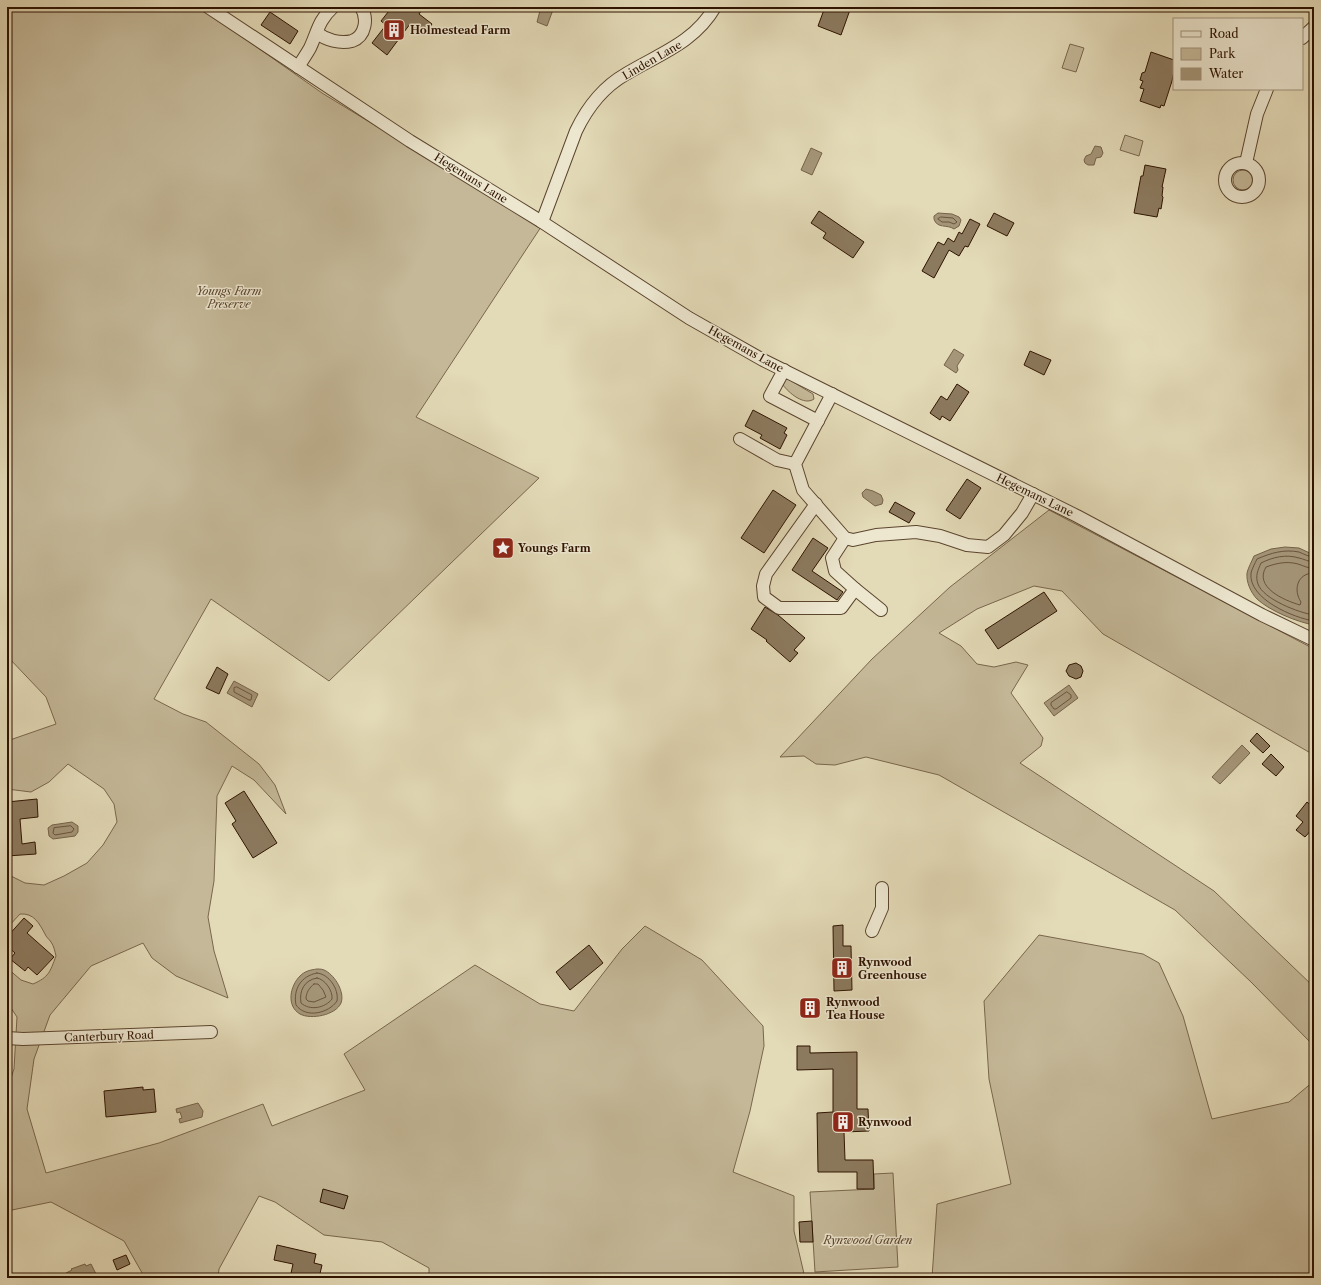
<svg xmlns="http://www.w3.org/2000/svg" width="1321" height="1285" font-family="'Libre Caslon Text',serif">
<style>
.green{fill:#c4b898;stroke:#79664c}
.water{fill:#a59679;stroke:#756249}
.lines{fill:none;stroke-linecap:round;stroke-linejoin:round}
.shore{stroke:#6a543c;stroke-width:1}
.building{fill:#8c7a5f;stroke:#2e1300}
.minor-casing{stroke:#5b452e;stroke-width:14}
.minor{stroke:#ede7d0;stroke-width:12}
.labels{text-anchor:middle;stroke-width:3;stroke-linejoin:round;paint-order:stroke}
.poi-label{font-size:11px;font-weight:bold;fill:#2e1300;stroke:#ede7d0;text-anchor:start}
.street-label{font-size:11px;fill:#2e1300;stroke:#ede7d0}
.park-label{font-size:11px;font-style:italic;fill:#5b452e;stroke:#ede7d0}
</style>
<rect width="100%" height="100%" fill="#e3dab7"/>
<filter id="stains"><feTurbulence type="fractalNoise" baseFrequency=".005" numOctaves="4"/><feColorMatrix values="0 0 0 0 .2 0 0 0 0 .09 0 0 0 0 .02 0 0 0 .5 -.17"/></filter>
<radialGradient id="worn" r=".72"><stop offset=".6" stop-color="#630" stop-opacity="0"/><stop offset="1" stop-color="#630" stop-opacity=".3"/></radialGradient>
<g class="green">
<path d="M7,7H200L322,93L541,227L416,417L539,478L329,681L211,599L154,699L183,714L206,722L259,764L275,785L286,814L254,780L232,766L217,796L214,881L208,917L214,951L228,998L176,976L152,958L143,943L91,966L50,1015L34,1059L27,1109L46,1173L159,1143L263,1104L272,1126L365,1090L344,1054L475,965L540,1004L574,1011L622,949L645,926L702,960L763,1026L764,1046L750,1111L733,1172L794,1196V1231L805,1278H429V1268L382,1242L324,1235L275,1202L259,1196L219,1269L218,1278H145L124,1241L51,1202L7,1211V1089L14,1069L17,1017L9,1005L7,1007V968L21,980L33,984C49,977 50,972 56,956C55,952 54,946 51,942C49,939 46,937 45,934C39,923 34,913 20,914L7,928V874L25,883L44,885L64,876L87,863L103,845L117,822L114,804L104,789L68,764L49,782L31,792L7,789V741L56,724L46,697L7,656Z"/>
<path d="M1070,44L1084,48L1076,72L1062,68Z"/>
<path d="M1125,135L1143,141L1139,156L1120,150Z"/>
<circle cx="1243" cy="180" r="10"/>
<path d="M788,379L813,394L814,399C804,406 789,393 783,385L785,380Z"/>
<path d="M1049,510L1314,649V755L1103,634L1062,591L1034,586L977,609L939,633L961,646L977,664L994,667L1016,662L1028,665L1011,693L1043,738L1041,746L1020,763L1214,891L1314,987V1046L1251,982L1175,910L939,775L866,757L835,765L816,764L804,756L780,757L872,659L950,587Z"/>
<path d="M1039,935L1143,954L1159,963L1183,1016L1212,1119L1289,1102L1314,1081V1278H932L937,1204L1011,1184L989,1079L984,1001Z"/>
<path d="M893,1173L898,1267L815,1272L810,1192L874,1189V1174Z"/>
</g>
<g class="water">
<path d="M541,7H554L547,26L537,22Z"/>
<path d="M1095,146L1101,147L1103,153L1101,157L1096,158L1094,165H1088L1085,163L1084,160L1086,156L1091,154Z"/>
<path d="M811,148L822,153L812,175L801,170Z"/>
<path d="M938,213L952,214L959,217L961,220L959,226L954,229C947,224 937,229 934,219V216Z"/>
<path d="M954,349L964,355L957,366L958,370L956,373L944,365Z"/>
<path d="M866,489L873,491L881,495L883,500L882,504L875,506L863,497L862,493Z"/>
<path d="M1285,547L1299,548L1314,555V585L1312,591L1314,595V625C1297,622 1270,611 1257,599C1251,593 1246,582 1247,573C1248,568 1252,561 1254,556L1271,549Z"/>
<path d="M234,681L258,694L252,707L227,693Z"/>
<path d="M1069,685L1078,698L1054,716L1044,703Z"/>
<path d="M1242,745L1250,753L1220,784L1212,777Z"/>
<path d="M72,822L78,826V832L75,836L53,839L49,836L48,828L52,825Z"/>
<path d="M317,969C320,969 323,969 326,971C335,976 345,992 341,1003C336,1015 311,1020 300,1014C286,1006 290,986 300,976C305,971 310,970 317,969Z"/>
<path d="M198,1103L203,1111L202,1117L180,1123L179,1119L182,1118L180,1112L177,1113L176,1109Z"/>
<path d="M85,1264L86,1266L91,1264L97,1276H96V1278H66L65,1276H67L66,1273L72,1270L71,1269Z"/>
</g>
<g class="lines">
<g class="shore">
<path d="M941,217L953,218L957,222L954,224L949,222H942L938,219Z"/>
<path d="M1314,557C1309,557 1304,554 1299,552C1284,549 1271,553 1257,559C1255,563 1252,569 1251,573C1248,599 1294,618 1314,621"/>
<path d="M1314,562C1309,562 1304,559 1299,558C1286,554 1273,557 1261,563C1258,570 1255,576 1258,584C1263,599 1299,613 1314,615"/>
<path d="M1314,569C1308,568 1304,566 1298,564C1287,561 1277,563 1266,567C1254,587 1283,600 1300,605L1301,602C1293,590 1297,573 1314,573"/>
<path d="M237,687L252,695L251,700H249L234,692V688Z"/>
<path d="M1067,692L1071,695V698L1056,709H1054L1051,705V703Z"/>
<path d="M71,826L74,829L72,832L55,835L53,833L54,828Z"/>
<path d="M317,973C329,974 339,989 337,1001C329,1013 306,1019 296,1005C293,989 301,976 317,973Z"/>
<path d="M317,978C325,979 333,991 332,999C325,1008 310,1011 301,1003C299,991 304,980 317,978Z"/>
<path d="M314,984H318L323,990L326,997L314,1002L308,1001L306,999C306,993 309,988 314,984Z"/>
</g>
</g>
<g class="building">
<path d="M392,7H424L419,14L432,24L424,35L410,24L387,55L372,43L386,25L381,21Z"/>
<path d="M825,7H851L841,35L818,26Z"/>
<path d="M270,12L298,31L290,44L261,25Z"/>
<path d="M1151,52L1174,60V71L1172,81L1164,106L1161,105L1160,108L1140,101L1144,89L1140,88L1143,81L1140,80L1142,73L1145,72Z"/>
<path d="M1145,165L1166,169L1162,187H1163L1162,196L1163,197L1161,209L1159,208L1157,217L1134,213L1141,176H1143Z"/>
<path d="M819,211L864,242L853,258L823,238L826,233L811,223Z"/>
<path d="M994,213L1014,223L1007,236L987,226Z"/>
<path d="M970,219L980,224L968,247L965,246L959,256L949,250L934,278L922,271L938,242L944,245L948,238L954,242L959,232L962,234Z"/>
<path d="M1030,351L1051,360L1044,375L1024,365Z"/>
<path d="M957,384L969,392L950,421L942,416L940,420L930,413L941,396L947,400Z"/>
<path d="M753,410L787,428L784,433L787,435L780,449L760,438L762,435L745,426Z"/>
<path d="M967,479L981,488L960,519L946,510Z"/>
<path d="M773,490L796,505L764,553L741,538Z"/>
<path d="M895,502L915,513L909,523L889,512Z"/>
<path d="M813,538L828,548L812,571L843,592L837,600L792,570Z"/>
<path d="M1044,592L1057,611L998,649L985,630Z"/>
<path d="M765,607L778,615L805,638L794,650L798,653L790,662L766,641L767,640L751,629Z"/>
<path d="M1076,663L1081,666L1083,671L1081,677L1076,679L1069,676L1066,671L1069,665Z"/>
<path d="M217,667L228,674L219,694L206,688Z"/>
<path d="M1257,733L1270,746L1263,753L1250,741Z"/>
<path d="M1271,754L1284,767L1276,776L1262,764Z"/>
<path d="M244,791L277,843L253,858L232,824L236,821L225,803Z"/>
<path d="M37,799L38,817L20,819L22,844L35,842L36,854L7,856V802Z"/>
<path d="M1307,802L1314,808V827L1305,837L1296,830L1303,822L1296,816Z"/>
<path d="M24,918L33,926L27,933L54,957L37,975L28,967L25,971L10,959L15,953L7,946V937Z"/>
<path d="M843,925V946H851L852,990L834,991L833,926Z"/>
<path d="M589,945L603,963L570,990L556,972Z"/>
<path d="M816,1000L817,1016H803V1001Z"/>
<path d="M797,1046H810V1053L857,1052V1109H868L869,1131L844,1132L845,1160H873L874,1189H857V1172H818L817,1113L833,1112V1069L797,1070Z"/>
<path d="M143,1087V1090L154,1089L156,1112L106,1117L104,1091Z"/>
<path d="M323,1189L348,1196L344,1209L320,1202Z"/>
<path d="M812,1221L813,1242H800L799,1222Z"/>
<path d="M277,1245L316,1254L314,1263L322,1265L319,1278H290L293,1264L274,1260Z"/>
<path d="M126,1255L130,1264L117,1270L113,1260Z"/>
</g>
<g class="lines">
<g class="minor-casing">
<g id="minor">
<path d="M208,7L410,141L542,222L689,318L763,360L1077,516L1262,615L1314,640"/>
<path d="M317,33C326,40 340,44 352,41C366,36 368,18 361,7"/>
<path d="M1302,38L1314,27"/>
<path d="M298,67C302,61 306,55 310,48C318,31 318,21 333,7"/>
<path d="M1246,163L1257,114L1267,89"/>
<circle cx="1242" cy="180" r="17"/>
<path d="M542,222L576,131C587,108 603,87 626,74C659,54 694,43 715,7"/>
<path d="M784,370L770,396L818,421"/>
<path d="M832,394L795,464L803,490L845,538L853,540L876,535L916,532L940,536L967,545L988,547L1004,535L1022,513L1033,494"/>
<path d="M740,439L777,460L795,464"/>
<path d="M816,504L766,574L763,586L764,597L779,608H841L855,589L835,571L832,558L845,538"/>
<path d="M855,589L881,610"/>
<path d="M872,931L882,908V888"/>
<path d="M7,1038L23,1039L211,1032"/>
</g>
</g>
<use href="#minor" class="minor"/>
</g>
<defs>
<g id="building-square" transform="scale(1.15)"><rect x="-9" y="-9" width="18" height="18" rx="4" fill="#8f2418" stroke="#ede7d0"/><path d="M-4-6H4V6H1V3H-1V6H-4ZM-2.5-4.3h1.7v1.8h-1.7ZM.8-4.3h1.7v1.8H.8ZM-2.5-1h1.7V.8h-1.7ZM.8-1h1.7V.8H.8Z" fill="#fff"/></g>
<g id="sight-square" transform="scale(1.15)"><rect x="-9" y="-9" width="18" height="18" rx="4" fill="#8f2418" stroke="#ede7d0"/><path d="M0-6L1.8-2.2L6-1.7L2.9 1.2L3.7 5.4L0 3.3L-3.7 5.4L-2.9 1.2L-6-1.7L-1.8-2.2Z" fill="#fff"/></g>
</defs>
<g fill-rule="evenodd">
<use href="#building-square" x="394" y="30"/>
<use href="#sight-square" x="503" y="548"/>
<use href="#building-square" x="842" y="968"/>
<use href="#building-square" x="810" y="1008"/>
<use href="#building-square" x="843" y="1122"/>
</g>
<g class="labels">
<g class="poi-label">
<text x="410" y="34">Holmestead Farm</text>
<text x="518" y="552">Youngs Farm</text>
<text x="858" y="966">Rynwood<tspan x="858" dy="13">Greenhouse</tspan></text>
<text x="826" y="1006">Rynwood<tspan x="826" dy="13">Tea House</tspan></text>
<text x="858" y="1126">Rynwood</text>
</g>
<g class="street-label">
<text transform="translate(652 60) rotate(-30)" y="4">Linden Lane</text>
<text transform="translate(471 178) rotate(32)" y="4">Hegemans Lane</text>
<text transform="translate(746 349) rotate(29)" y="4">Hegemans Lane</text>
<text transform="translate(1035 495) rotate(26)" y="4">Hegemans Lane</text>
<text transform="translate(109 1036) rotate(-2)" y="4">Canterbury Road</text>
</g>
<g class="park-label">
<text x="229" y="295">Youngs Farm<tspan x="229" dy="13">Preserve</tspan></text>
<text x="868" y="1244">Rynwood Garden</text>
</g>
</g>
<rect width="1321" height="1285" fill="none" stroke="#e3dab7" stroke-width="24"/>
<rect x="8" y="8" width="1305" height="1269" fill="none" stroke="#2e1300" stroke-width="2"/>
<rect x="12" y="12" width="1297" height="1261" fill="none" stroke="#2e1300"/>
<rect x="1173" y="18" width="130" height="72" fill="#ede7d0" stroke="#a1927d"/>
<rect x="1181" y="31" width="20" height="6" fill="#ede7d0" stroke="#a1927d"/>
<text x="1209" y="38" font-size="12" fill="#2e1300">Road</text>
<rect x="1181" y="48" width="20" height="12" fill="#c4b898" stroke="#a1927d"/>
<text x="1209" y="58" font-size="12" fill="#2e1300">Park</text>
<rect x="1181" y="68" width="20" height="12" fill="#a59679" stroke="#a1927d"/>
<text x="1209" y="78" font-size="12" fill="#2e1300">Water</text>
<rect width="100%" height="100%" filter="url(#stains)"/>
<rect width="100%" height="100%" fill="url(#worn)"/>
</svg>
